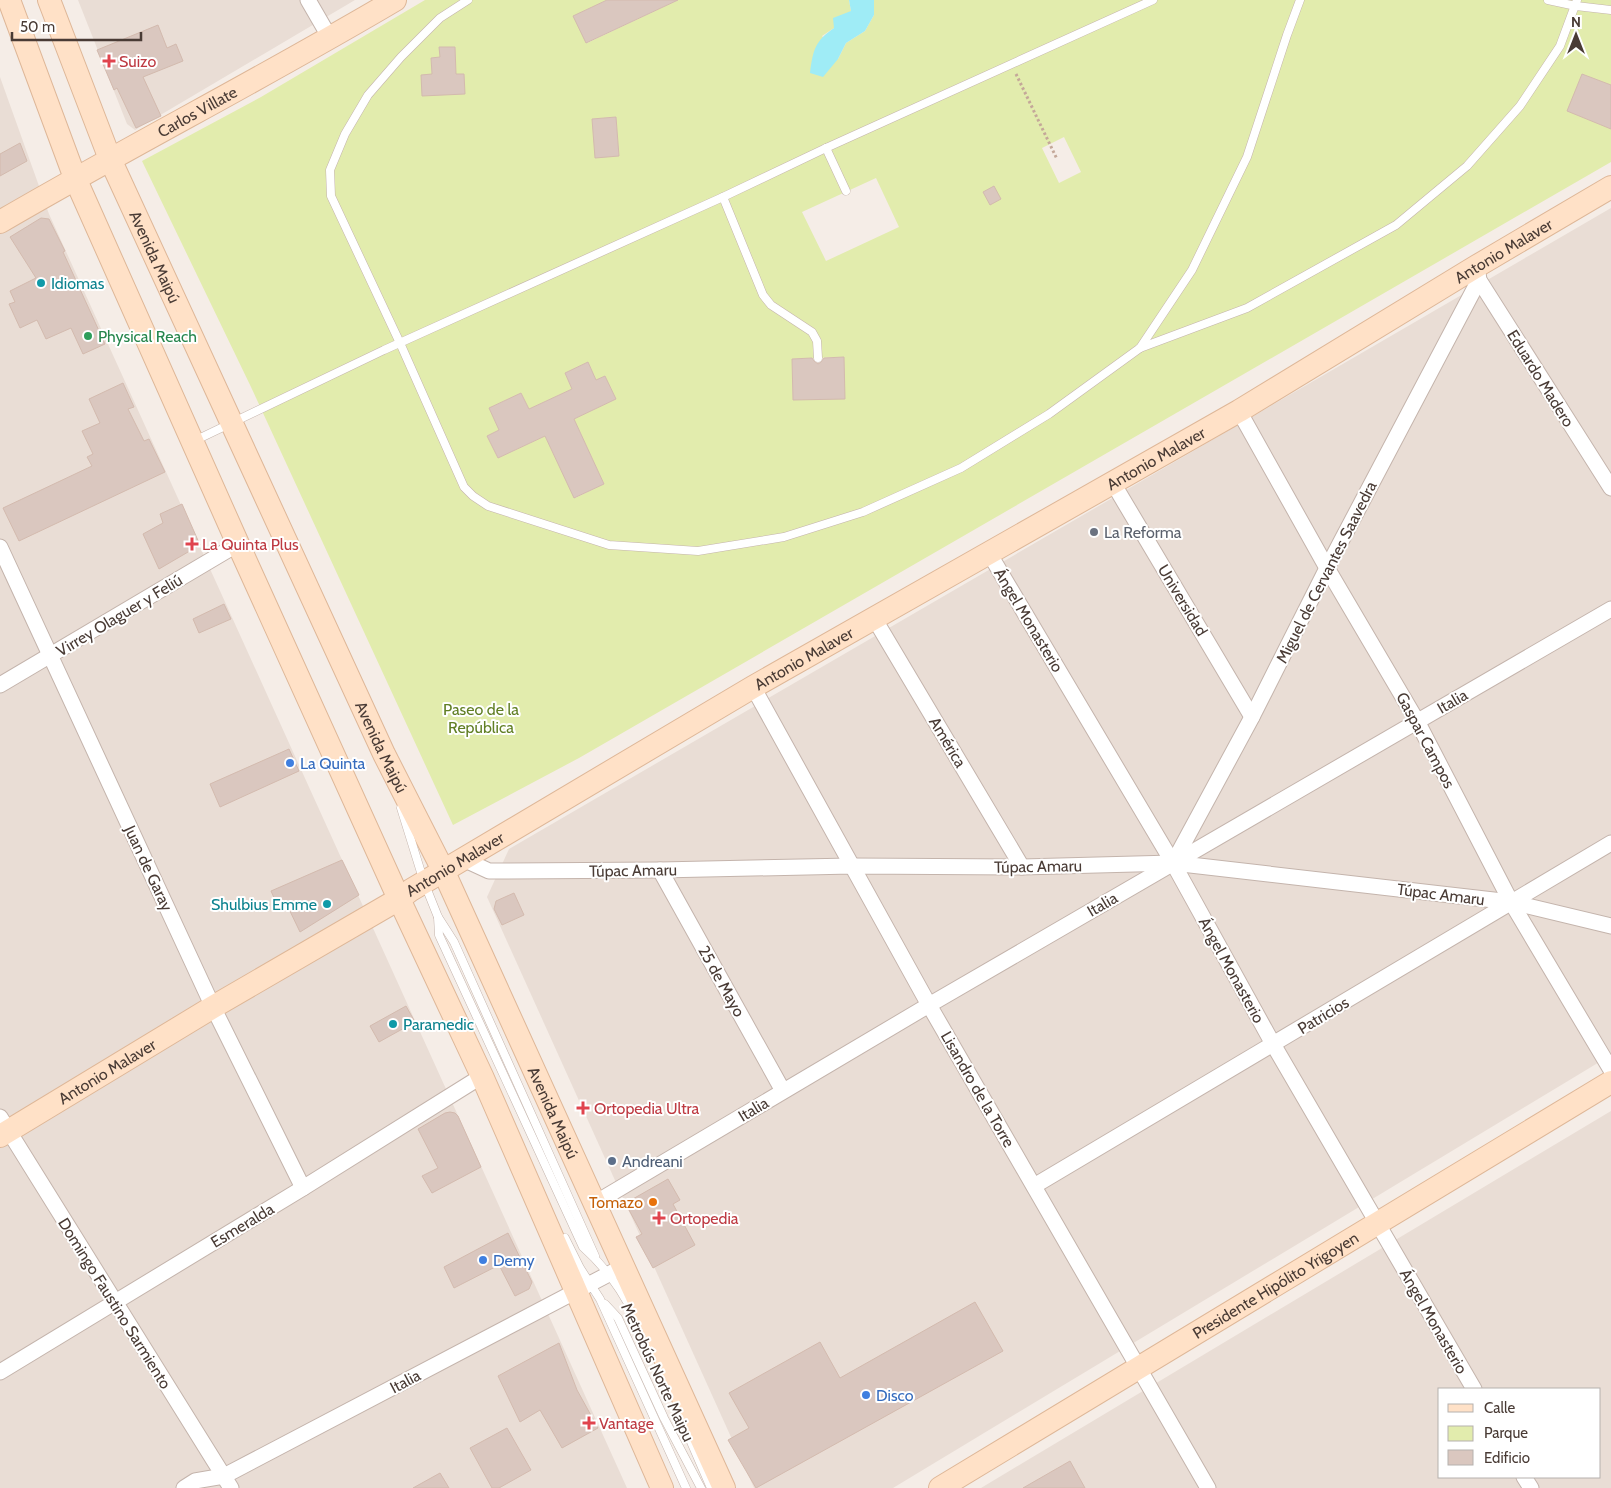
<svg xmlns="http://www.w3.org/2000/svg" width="1611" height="1488" font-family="Cabin,sans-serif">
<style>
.residential{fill:#e9ddd5;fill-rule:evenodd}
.green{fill:#e2ecad;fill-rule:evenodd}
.water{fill:#9fecf6}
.building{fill:#dac7bf;stroke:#d3baae}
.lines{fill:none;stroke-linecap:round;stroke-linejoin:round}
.lane-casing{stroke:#c4b4ac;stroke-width:9}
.street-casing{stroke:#c4b4ac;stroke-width:17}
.secondary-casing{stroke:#deb798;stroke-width:24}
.path{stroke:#c4a899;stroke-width:3;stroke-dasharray:2.5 2.5;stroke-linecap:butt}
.lane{stroke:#fff;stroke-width:8}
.street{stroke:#fff;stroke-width:15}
.secondary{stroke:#ffe1c7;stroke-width:22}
.health-dot{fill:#e0444e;stroke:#fff;stroke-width:2}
.culture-dot{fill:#0f9aa8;stroke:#fff;stroke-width:2}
.leisure-dot{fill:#2e9e5b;stroke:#fff;stroke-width:2}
.worship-dot{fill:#6b7280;stroke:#fff;stroke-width:2}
.shop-dot{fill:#3f7fe0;stroke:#fff;stroke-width:2}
.service-dot{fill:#5c6f8a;stroke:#fff;stroke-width:2}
.food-dot{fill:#e8710a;stroke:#fff;stroke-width:2}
.labels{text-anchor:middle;stroke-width:4;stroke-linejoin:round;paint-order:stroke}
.health-label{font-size:16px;fill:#be3a42;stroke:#fff;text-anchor:start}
.street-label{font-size:16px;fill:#493b35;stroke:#fff}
.culture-label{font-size:16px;fill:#0d838f;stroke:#fff;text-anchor:start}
.leisure-label{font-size:16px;fill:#27864d;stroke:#fff;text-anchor:start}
.worship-label{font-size:16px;fill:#5b616d;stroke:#fff;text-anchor:start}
.park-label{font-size:16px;fill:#617f24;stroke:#fff}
.shop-label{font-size:16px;fill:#366cbe;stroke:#fff;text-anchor:start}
.service-label{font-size:16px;fill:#4e5e75;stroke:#fff;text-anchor:start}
.food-label{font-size:16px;fill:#c56008;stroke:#fff;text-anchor:end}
</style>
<rect width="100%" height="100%" fill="#f5ede7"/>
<g class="residential">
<path d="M78,0H355L135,130L127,124Z"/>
<path d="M0,77L49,214L627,1488H0Z"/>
<path d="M1611,208V1055L893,1488H754L487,897L509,849Z"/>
<path d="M1611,1111V1488H981ZM1440,1389H1600V1477H1440Z"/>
</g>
<path class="green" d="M425,0H607L574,16L587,43L678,0H849L851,11L834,28L822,36L838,59L846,43L865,31L874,15V0H1611V162L579,758L453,825L251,387L142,161L261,97ZM440,47H455L456,74H432L431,58L440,57ZM616,117L619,155L596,157L592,119ZM1064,137L1081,172L1059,183L1042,148ZM876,178L899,227L826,261L802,212ZM843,357L793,400L792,359ZM588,362L596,380L605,376L616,399L574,419L604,484L575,498L545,436L498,458L487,436L499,430L489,408L521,393L529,409L572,389L565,373Z"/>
<path class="water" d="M849,0H874V15L865,31L846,43L838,59L823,77L810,73C813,50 815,41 834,28L833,18L851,11Z"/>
<g class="building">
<path d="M607,0H678L586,43L573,16Z"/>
<path d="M158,25L167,48L176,44L183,61L143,77L161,116L136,128L117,88L114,90L97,50Z"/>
<path d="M439,47H455L456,74H464L465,94L422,96L421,75L432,74L431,58L440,57Z"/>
<path d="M1582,74L1611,85V129L1567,111Z"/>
<path d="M616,117L619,156L595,158L592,119Z"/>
<path d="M20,143L27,161L0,176V154Z"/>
<path d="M994,186L1001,199L990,205L983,192Z"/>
<path d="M41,218L49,219L65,251L63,252L105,344L83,354L71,328L46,339L37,320L20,328L9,304L15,302L10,291L36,278L10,237Z"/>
<path d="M844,357L845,399L793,400L792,359L812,358L814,361L818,364L821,362L824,358Z"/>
<path d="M588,362L596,380L605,376L616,399L574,419L604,484L574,498L545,436L498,458L487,436L499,430L489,408L521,393L529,409L572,389L565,373Z"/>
<path d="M123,383L134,407L128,409L144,441L149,439L165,472L19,541L3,508L92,466L87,457L93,454L82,431L100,423L89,399Z"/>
<path d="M182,504L200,545L159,569L143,534L163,523L160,514Z"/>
<path d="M224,604L231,619L199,633L193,619Z"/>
<path d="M289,749L299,771L220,807L210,784Z"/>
<path d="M342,860L359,895L300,932L288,907L280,911L271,891Z"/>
<path d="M514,893L524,915L502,925L494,909L496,901Z"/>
<path d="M406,1006L415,1022L379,1042L370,1026Z"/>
<path d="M450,1112L455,1113L458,1116L481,1167L432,1193L422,1176L438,1168L418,1129L445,1113Z"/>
<path d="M668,1179L680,1200L673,1204L695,1245L653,1268L636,1237L642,1234L629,1210L631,1200Z"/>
<path d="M508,1233L532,1282L529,1289L515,1296L499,1265L454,1288L444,1267Z"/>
<path d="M975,1302L1003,1351L756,1488L728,1440L749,1428L729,1393L820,1342L840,1378Z"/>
<path d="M559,1343L577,1390L598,1428L562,1448L540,1410L520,1422L498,1376Z"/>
<path d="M507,1428L531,1470L499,1488H492L470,1448Z"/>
<path d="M1070,1461L1085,1488H1023Z"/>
<path d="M440,1473L449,1488H413Z"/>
</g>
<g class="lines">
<g class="lane-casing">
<g id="lane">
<path d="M468,0L440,18L401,57L368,95L345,134L330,170L331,196L400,343L464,487L473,496L488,506L609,545L698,551L784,537L863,512L961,468L1049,414L1140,348L1192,270L1247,157L1287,35L1300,0"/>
<path d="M1548,0L1576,6L1611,10"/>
<path d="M826,148L846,191"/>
<path d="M723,197L763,295L771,305L812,332L817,341L818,358"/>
<path d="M1140,348L1247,308L1396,225L1467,166L1520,106L1560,46L1577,0"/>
<path d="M194,441L384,350L723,197L826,148L1153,0"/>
<path d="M401,808L424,882L438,917L454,942L595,1256"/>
<path d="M438,917L439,935L583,1247C603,1265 622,1290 634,1315"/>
<path d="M565,1238L580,1268L600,1299L686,1488"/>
<path d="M605,1304L618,1318L664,1418L701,1488"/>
<path d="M691,1442L711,1488"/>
</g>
</g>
<g class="street-casing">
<g id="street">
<path d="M308,0L330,38"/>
<path d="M1478,273L1479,280L1611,488"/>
<path d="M1239,411L1327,568L1417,721L1511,902L1611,1070"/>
<path d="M1113,483L1252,717"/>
<path d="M0,547L213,1007L303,1188"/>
<path d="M989,553L1173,863L1273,1044L1474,1389"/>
<path d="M874,618L1022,867"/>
<path d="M0,685L238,544"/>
<path d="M753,687L929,1005L1208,1488"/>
<path d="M463,859L489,871L660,870L852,866L1022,867L1173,863L1511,902L1611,926"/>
<path d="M1173,863L1252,717L1327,568L1479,280"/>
<path d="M660,870L783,1091"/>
<path d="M0,1117L231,1488"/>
<path d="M1034,1186L1611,843"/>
<path d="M595,1203L929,1005L1611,609"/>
<path d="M0,1372L303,1188L482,1076"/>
<path d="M1524,1477L1531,1488"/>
<path d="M184,1488L195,1481L224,1476L624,1266"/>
</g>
</g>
<g class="secondary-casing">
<g id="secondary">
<path d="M9,0L75,178L238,544L399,899L482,1076L662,1488"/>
<path id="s1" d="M49,0L110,159L384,754L443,870L724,1488"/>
<path id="s2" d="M0,222C130,146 265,77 395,0"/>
<path id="s3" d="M0,1136L213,1007L399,899L411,890L753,687L1239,411L1477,266L1611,187"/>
<path id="s4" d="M940,1488L1611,1082"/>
</g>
</g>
<path class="path" d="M1016,74L1057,159"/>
<use href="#lane" class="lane"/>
<use href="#street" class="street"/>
<use href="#secondary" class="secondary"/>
</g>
<g class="health-dot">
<path d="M106.5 53.5h5v5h5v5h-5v5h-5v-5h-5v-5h5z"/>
<path d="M189.5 536.5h5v5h5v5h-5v5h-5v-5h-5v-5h5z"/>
<path d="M580.5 1100.5h5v5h5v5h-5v5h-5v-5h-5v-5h5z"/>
<path d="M656.5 1210.5h5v5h5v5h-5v5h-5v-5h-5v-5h5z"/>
<path d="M586.5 1415.5h5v5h5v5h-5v5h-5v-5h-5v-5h5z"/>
</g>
<g class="culture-dot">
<circle cx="41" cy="283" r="5"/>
<circle cx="327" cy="904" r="5"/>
<circle cx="393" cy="1024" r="5"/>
</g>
<circle class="leisure-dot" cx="88" cy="336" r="5"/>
<circle class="worship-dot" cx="1094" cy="532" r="5"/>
<g class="shop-dot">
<circle cx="290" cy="763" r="5"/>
<circle cx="483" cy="1260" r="5"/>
<circle cx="866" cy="1395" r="5"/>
</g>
<circle class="service-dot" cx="612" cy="1161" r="5"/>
<circle class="food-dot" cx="653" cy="1202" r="5"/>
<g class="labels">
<g class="health-label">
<text x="119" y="67">Suizo</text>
<text x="202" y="550">La Quinta Plus</text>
<text x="594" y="1114">Ortopedia Ultra</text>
<text x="670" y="1224">Ortopedia</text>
<text x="599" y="1429">Vantage</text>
</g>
<g class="street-label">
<text dy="6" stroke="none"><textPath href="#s2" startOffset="226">Carlos Villate</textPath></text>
<text dy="6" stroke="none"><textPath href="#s3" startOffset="1745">Antonio Malaver</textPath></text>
<text dy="6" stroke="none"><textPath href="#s1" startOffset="278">Avenida Maipú</textPath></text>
<text transform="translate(1541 378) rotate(58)" y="6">Eduardo Madero</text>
<text dy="6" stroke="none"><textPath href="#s3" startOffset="1340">Antonio Malaver</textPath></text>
<text transform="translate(1326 572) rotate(-63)" y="6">Miguel de Cervantes Saavedra</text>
<text transform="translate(1183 600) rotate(59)" y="6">Universidad</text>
<text transform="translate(119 615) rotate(-31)" y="6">Virrey Olaguer y Feliú</text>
<text transform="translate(1029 620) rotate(59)" y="6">Ángel Monasterio</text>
<text dy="6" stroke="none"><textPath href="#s3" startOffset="935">Antonio Malaver</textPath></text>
<text transform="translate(1452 701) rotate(-30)" y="6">Italia</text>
<text transform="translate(1426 740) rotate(62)" y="6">Gaspar Campos</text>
<text transform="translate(948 742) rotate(59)" y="6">América</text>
<text dy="6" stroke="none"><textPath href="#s1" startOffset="818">Avenida Maipú</textPath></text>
<text dy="6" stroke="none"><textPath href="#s3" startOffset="530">Antonio Malaver</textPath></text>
<text transform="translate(1038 866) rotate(-1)" y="6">Túpac Amaru</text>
<text transform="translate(149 868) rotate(65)" y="6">Juan de Garay</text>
<text transform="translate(633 870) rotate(-1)" y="6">Túpac Amaru</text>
<text transform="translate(1441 894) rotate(7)" y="6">Túpac Amaru</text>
<text transform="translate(1102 904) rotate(-30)" y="6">Italia</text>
<text transform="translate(1232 970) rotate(61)" y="6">Ángel Monasterio</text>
<text transform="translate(722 981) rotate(61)" y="6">25 de Mayo</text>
<text transform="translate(1323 1015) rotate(-31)" y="6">Patricios</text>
<text dy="6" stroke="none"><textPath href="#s3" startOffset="125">Antonio Malaver</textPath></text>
<text transform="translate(978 1089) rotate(60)" y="6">Lisandro de la Torre</text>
<text transform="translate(753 1109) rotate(-31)" y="6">Italia</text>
<text dy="6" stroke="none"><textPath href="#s1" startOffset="1222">Avenida Maipú</textPath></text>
<text transform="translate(242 1225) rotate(-31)" y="6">Esmeralda</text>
<text dy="6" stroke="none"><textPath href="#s4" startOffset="392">Presidente Hipólito Yrigoyen</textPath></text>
<text transform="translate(115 1303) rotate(58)" y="6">Domingo Faustino Sarmiento</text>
<text transform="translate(1434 1321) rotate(60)" y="6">Ángel Monasterio</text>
<text transform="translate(658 1372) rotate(65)" y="6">Metrobús Norte Maipu</text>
<text transform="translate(405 1381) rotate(-28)" y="6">Italia</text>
</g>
<g class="culture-label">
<text x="51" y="289">Idiomas</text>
<text x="317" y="910" text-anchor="end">Shulbius Emme</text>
<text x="403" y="1030">Paramedic</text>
</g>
<g class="leisure-label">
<text x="98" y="342">Physical Reach</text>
</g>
<g class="worship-label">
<text x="1104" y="538">La Reforma</text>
</g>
<g class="park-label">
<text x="481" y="715">Paseo de la<tspan x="481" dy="18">República</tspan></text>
</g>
<g class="shop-label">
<text x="300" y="769">La Quinta</text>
<text x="493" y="1266">Demy</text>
<text x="876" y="1401">Disco</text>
</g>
<g class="service-label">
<text x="622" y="1167">Andreani</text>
</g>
<g class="food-label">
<text x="643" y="1208">Tomazo</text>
</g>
</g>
<rect x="1438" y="1388" width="162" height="90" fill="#ffffff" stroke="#b6b1ae"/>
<rect x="1448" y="1404" width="25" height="8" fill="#ffe1c7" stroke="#b6b1ae"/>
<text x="1484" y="1413" font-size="15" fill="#493b35">Calle</text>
<rect x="1448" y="1426" width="25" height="15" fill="#e2ecad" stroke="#b6b1ae"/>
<text x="1484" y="1438" font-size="15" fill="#493b35">Parque</text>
<rect x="1448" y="1450" width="25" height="15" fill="#dac7bf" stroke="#b6b1ae"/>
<text x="1484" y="1463" font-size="15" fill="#493b35">Edificio</text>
<g transform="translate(1576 35)" stroke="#ffffff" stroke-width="4" paint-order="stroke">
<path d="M0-4L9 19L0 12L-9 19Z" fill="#493b35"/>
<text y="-8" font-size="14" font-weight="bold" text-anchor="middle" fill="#493b35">N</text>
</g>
<path d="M12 32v8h129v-8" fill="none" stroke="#493b35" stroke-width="2.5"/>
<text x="20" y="32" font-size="15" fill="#493b35" stroke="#ffffff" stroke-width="4" paint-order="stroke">50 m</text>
</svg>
